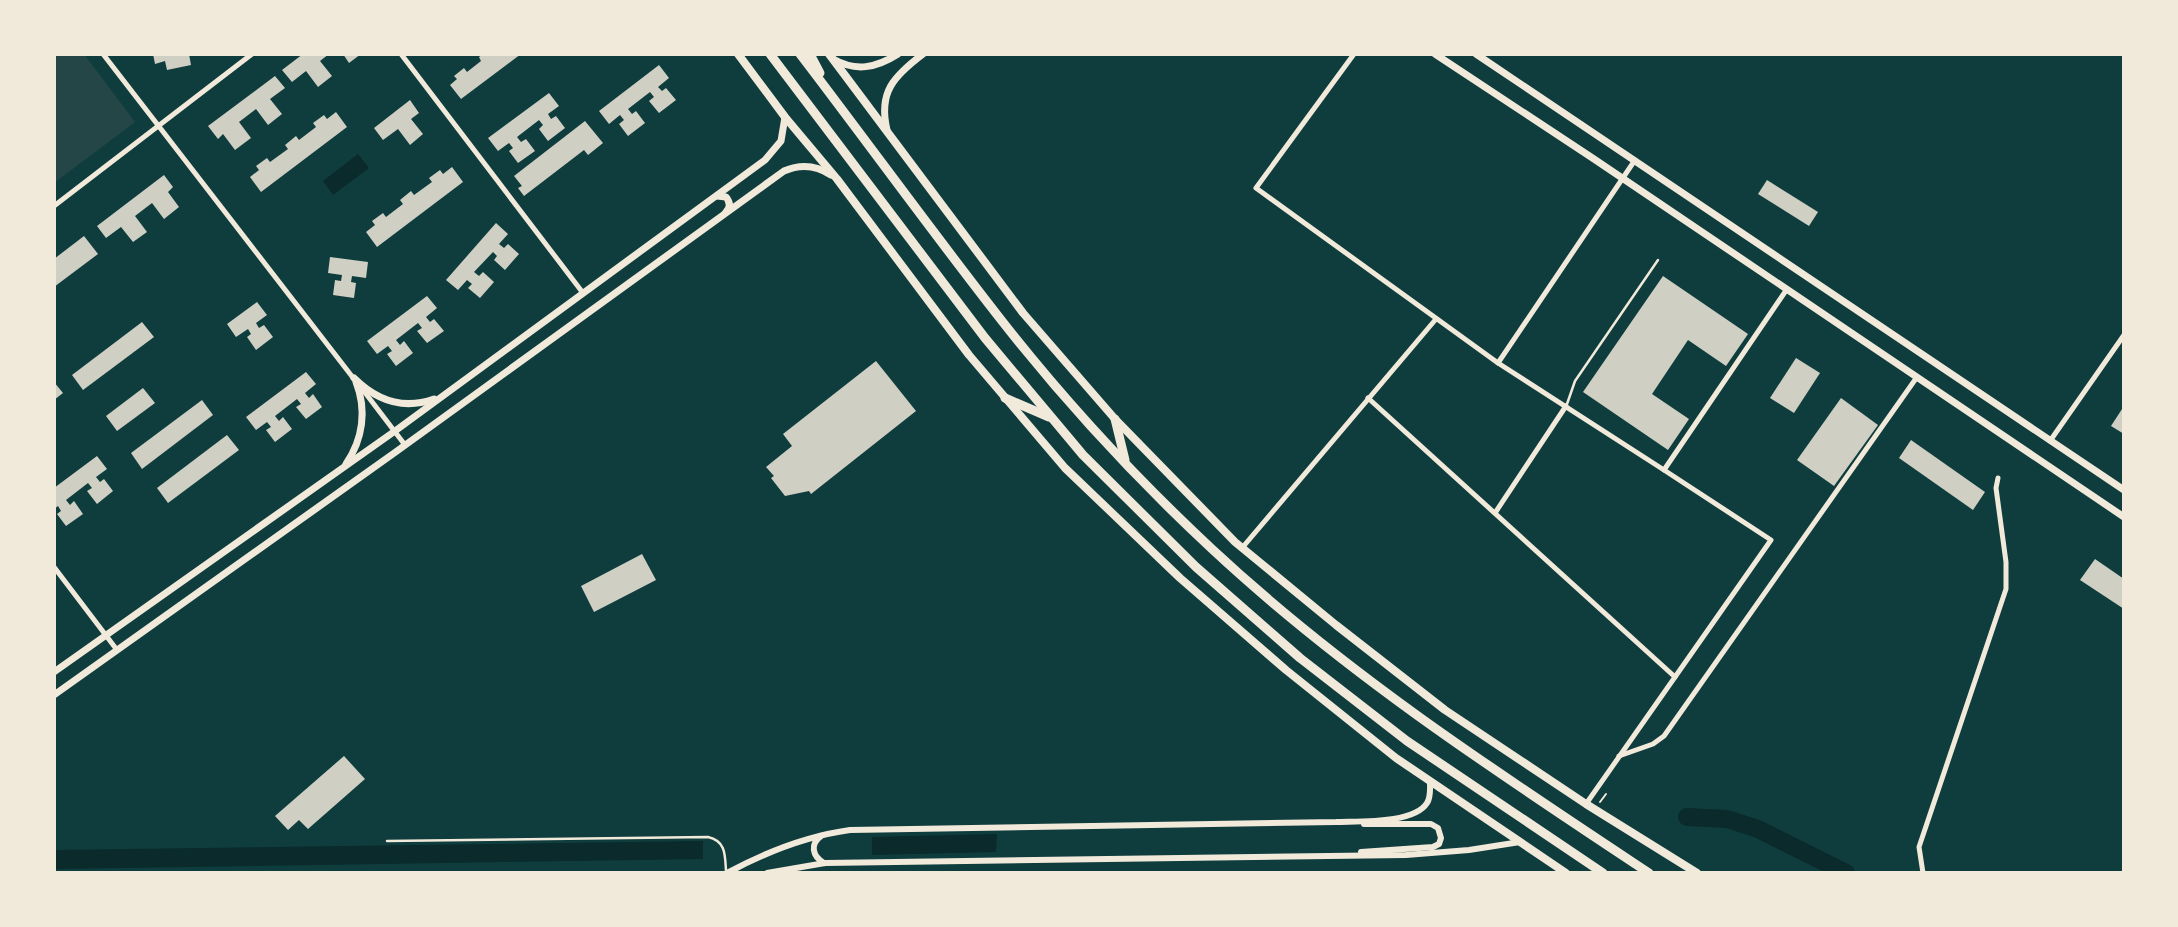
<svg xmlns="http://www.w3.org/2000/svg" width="2178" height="927" font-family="'DM Sans',sans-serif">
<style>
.green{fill:#244646}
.water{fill:#0a2a2b}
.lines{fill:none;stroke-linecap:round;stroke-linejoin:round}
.river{stroke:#0a2a2b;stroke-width:18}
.building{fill:#cfcfc3}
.path{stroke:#f1e9da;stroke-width:2}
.service{stroke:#f1e9da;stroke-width:2.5}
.minor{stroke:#f1e9da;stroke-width:5}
.tertiary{stroke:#f1e9da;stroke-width:6}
.secondary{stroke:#f1e9da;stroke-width:7}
.primary{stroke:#f1e9da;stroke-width:8}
.trunk{stroke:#f1e9da;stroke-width:9}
</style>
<rect width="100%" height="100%" fill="#0f3d3e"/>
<path class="green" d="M54,54H84L135,122L54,183Z"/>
<g class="water">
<path d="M358,154L369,168L333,195L323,181Z"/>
<path d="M997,834L996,852L872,855V837Z"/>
<path d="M703,841V859L54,869V850Z"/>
</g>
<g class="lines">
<path class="river" d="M1687,817L1727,819L1758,829L1846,873"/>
</g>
<g class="building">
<path d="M153,54H189L191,65L167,70L165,61L155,64Z"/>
<path d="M303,54H329L320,61L332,76L318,87L306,71L292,82L282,70Z"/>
<path d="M343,54H361L349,63Z"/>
<path d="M483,54H521L461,99L450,85L457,79L454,76L464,68L467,72L481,61L479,57Z"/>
<path d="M659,65L669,78L658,87L662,91L666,88L676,100L659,113L649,101L654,97L650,92L628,109L632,114L636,111L645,123L628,136L619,124L624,120L620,115L609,124L599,111Z"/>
<path d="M275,76L285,88L270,99L282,114L268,125L256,109L239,122L251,138L235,150L223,134L218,139L208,126Z"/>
<path d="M549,93L559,106L548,114L551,119L556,116L565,128L548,141L539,129L543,125L539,120L517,137L521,142L526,139L535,151L518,163L509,151L513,148L509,143L498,151L488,138Z"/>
<path d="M410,100L419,113L411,119L423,134L410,145L398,129L383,140L374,128Z"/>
<path d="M336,112L347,127L261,192L250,177L259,170L256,166L267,158L270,162L288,149L285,145L296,136L299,140L316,127L313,123L324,115L327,119Z"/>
<path d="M585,121L603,143L588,155L584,150L524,196L518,188L522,186L514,176Z"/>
<path d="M452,167L463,182L377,247L366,232L375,225L372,221L383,213L386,217L403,204L400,200L411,191L414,195L432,182L429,178L440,170L443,174Z"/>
<path d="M164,175L173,187L168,192L179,207L164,219L152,203L135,216L147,232L133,242L121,227L106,238L97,226Z"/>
<path d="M1767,180L1818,212L1809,226L1758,194Z"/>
<path d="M496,223L508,234L499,244L504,248L508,244L519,254L505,270L494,260L497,256L493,252L474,272L479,276L483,272L494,282L480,298L468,288L472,284L467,280L458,290L446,280Z"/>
<path d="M84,236L98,254L54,287V259Z"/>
<path d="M330,257L368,262L366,278L352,276L351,282L356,283L354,298L333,295L335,280L341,281L342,275L328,273Z"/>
<path d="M1663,276L1748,334L1726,366L1688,340L1652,394L1689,419L1668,450L1583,392Z"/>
<path d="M427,296L437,308L426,317L430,322L434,319L444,331L427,343L417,331L422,328L418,323L396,340L400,345L404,341L413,353L396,366L387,354L392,351L388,346L377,354L367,341Z"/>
<path d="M257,302L267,315L256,323L259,328L264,325L273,337L256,350L247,337L251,334L248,329L236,337L227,324Z"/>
<path d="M142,322L154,337L83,390L72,375Z"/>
<path d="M1796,358L1820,373L1794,413L1770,398Z"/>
<path d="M876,361L916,411L811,494L809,491L785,496L771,478L774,476L766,467L792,446L783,434Z"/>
<path d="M306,372L316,384L305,393L309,398L313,394L322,407L306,419L296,407L301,404L297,399L275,416L279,421L283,417L292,429L275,442L266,430L271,427L267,422L256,430L246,417Z"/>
<path d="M54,382L63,393L54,400Z"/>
<path d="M143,388L155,403L117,431L106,416Z"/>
<path d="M1841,398L1878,425L1834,486L1797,460Z"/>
<path d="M202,400L213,415L142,469L131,453Z"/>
<path d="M2124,406V434L2111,426Z"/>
<path d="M227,435L239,450L168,503L157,488Z"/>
<path d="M1911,440L1985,492L1973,510L1899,458Z"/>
<path d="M97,456L107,469L96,477L100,482L104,479L113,491L97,504L87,491L92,488L88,483L66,500L70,505L74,501L83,514L66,526L57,514L61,511L58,506L54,509V488Z"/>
<path d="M642,554L656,580L594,612L581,586Z"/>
<path d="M2095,559L2124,579V609L2080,580Z"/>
<path d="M344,756L365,779L308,829L299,820L288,830L275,816Z"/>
</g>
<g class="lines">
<path class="path" d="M1600,802L1606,794"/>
<g class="service">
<path d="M1567,404L1575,381L1658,260"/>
<path d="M387,841L708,837C726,841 725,855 726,871"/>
</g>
<g class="minor">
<path d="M103,54L354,379"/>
<path d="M401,54L583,293"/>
<path d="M1354,54L1256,188L1498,363L1664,470L1787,289"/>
<path d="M54,206L252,54"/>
<path d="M1498,363L1635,160"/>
<path d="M360,386L405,445"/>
<path d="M1368,398L1675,677"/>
<path d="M2050,441L2124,335"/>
<path d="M1495,513L1566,406"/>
<path d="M1242,548L1436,319"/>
<path d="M54,567L117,650"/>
<path d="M1619,756L1653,744L1664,736L1917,377"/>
<path d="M1586,804L1771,540L1664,470"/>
<path d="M1923,873L1919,847L2006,589V562L1996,488L1998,478"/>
</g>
<g class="tertiary">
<path d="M821,836C810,844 812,856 824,863"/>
<path d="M1361,852L1433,847L1439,844L1441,838L1438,828L1431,824H1364"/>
<path d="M727,873C766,852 806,836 850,830L1336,822C1359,821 1414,824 1427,803C1431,797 1430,789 1430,781"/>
<path d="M767,873L825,863L1406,855L1469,850L1520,842"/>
</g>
<g class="secondary">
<path d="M1435,54L1594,159L2124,517"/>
<path d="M1476,54L2124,490"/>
<path d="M833,59C856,72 876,68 898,54"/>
<path d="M887,130C878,92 894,76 923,54"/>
<path d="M717,196L726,197C730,202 731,207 726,212"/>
<path d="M354,378C377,401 403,410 434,399"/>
<path d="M346,464C363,439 367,410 356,382"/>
<path d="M54,672L395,431L765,160L781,141L785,117"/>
<path d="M54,695L397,451L784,171C800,164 816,165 831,175"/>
</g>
<g class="primary">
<path d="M738,54L785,117L837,179L969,355L1065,468L1180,578L1286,670L1396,758L1566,873"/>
<path d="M829,54L1023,313L1115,419L1235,542L1336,625L1445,710L1586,804L1697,873"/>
</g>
<g class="trunk">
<path d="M770,54L985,338L1083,455L1196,567L1300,658L1407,741L1603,873"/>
<path d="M800,54C868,143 933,233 1002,321C1064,400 1139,481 1212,549C1345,673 1498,773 1649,873"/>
<path d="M810,54L820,73"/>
<path d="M1005,398L1049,417"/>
<path d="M1115,419L1125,460"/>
</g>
</g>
<rect width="2178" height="927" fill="none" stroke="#f1e9da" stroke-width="112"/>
</svg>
